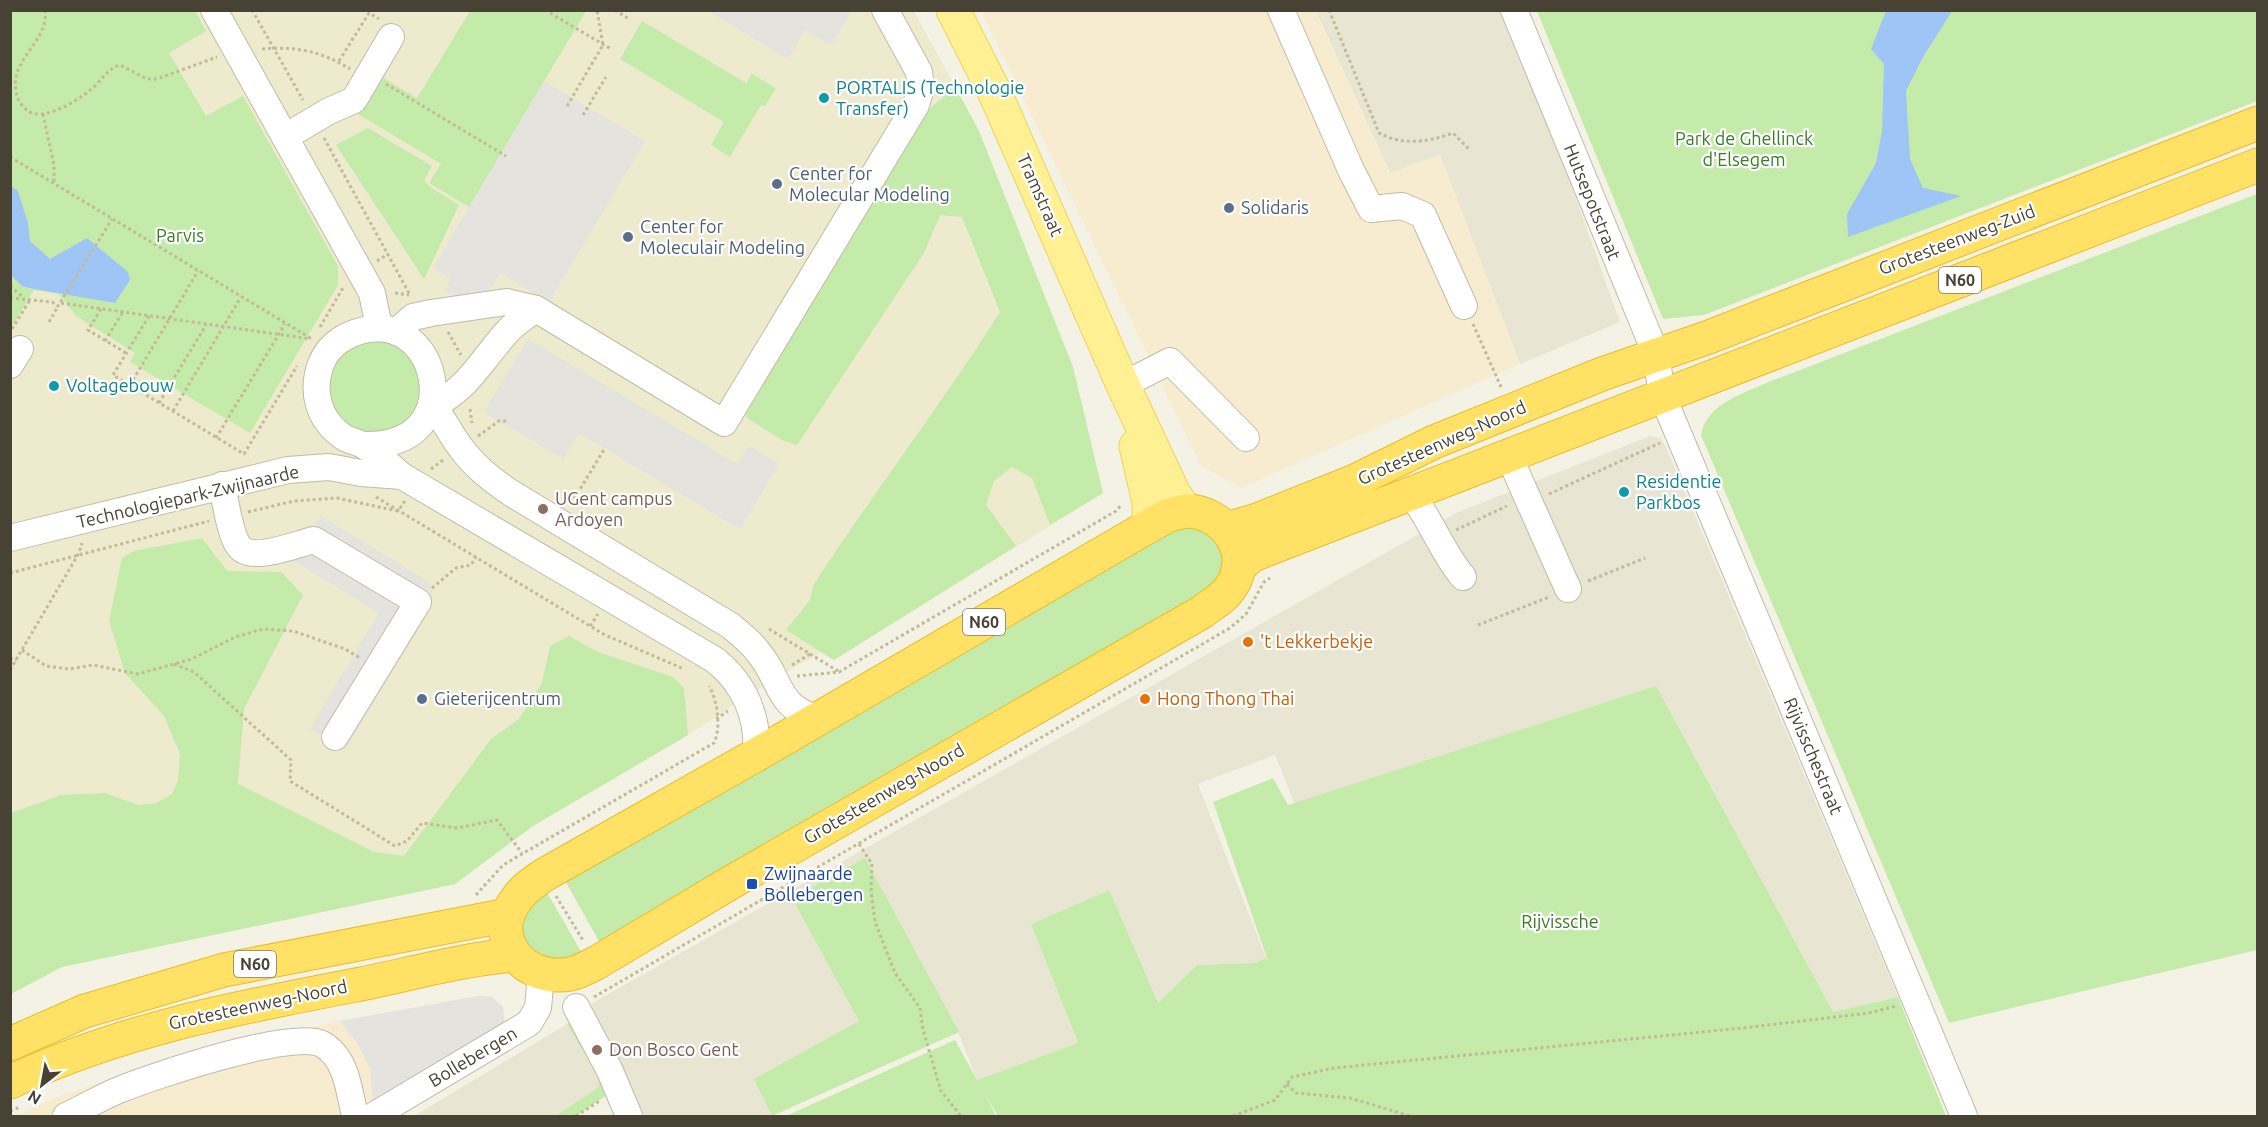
<svg xmlns="http://www.w3.org/2000/svg" width="2268" height="1127" font-family="Ubuntu,sans-serif">
<style>
.residential{fill:#e8e5d3}
.commercial{fill:#f7eccf}
.education{fill:#eeeace}
.green{fill:#c5ebab}
.parking{fill:#e4e3de}
.water{fill:#9ec5f5}
.lines{fill:none;stroke-linecap:round;stroke-linejoin:round}
.minor-casing{stroke:#c0bba7;stroke-width:28}
.major-casing{stroke:#ebd55c;stroke-width:35}
.highway-casing{stroke:#e7bd2c;stroke-width:35}
.path{stroke:#c3ba98;stroke-width:3;stroke-dasharray:3 3;stroke-linecap:butt}
.minor{stroke:#fff;stroke-width:26}
.major{stroke:#fff093;stroke-width:33}
.highway{stroke:#ffe265;stroke-width:33}
.culture-dot{fill:#0f9aa8;stroke:#fff;stroke-width:2}
.service-dot{fill:#5c6f8a;stroke:#fff;stroke-width:2}
.education-dot{fill:#8d6e63;stroke:#fff;stroke-width:2}
.food-dot{fill:#e8710a;stroke:#fff;stroke-width:2}
.transit-dot{fill:#1a4fb4;stroke:#fff;stroke-width:2}
.labels{text-anchor:middle;stroke-width:4.5;stroke-linejoin:round;paint-order:stroke}
.shield{fill:#fff;stroke:#7e7b71;stroke-width:1.5}
.shield-label{font-size:16px;font-weight:bold;fill:#474234}
.culture-label{font-size:18px;fill:#0d838f;stroke:#fff;text-anchor:start}
.park-label{font-size:18px;fill:#397c24;stroke:#fff}
.service-label{font-size:18px;fill:#4e5e75;stroke:#fff;text-anchor:start}
.street-label{font-size:18px;fill:#474234;stroke:#fff}
.education-label{font-size:18px;fill:#785e54;stroke:#fff;text-anchor:start}
.food-label{font-size:18px;fill:#c56008;stroke:#fff;text-anchor:start}
.transit-label{font-size:18px;fill:#164399;stroke:#fff;text-anchor:start}
</style>
<rect width="100%" height="100%" fill="#f4f2e5"/>
<g class="residential">
<path d="M1316,11H1501L1542,104L1620,322L1520,364L1440,155L1390,173Z"/>
<path d="M1650,436L1660,438L1666,447L1898,997L1834,1012L1302,822L1275,755L1198,784L1266,958L1255,963L1197,965L1158,1003L1108,890L1031,924L1078,1043L977,1080L958,1032L771,1116H642L591,1004L1456,513Z"/>
<path d="M567,1024L598,1076L599,1087L555,1116H414Z"/>
</g>
<g class="commercial">
<path d="M981,11H1316L1389,173L1440,155L1520,364L1241,488L1201,466Z"/>
<path d="M340,1021L357,1043L370,1068L373,1110L363,1116H16L51,1099L193,1052Z"/>
</g>
<path class="education" d="M11,11H914L979,131L1073,367L1103,493L834,660L820,653L767,683L688,735L533,826L455,884L62,967L11,994Z"/>
<g class="green">
<path d="M10,11H195L206,31L169,53L206,116L243,96L338,266V285L250,433L130,362L135,353L76,316L59,294L34,290L11,328Z"/>
<path d="M470,11H586L469,207L429,183L441,164L358,114L380,76L417,98Z"/>
<path d="M1537,11H2257V101L1704,315L1663,319Z"/>
<path d="M642,21L746,83L752,74L776,88L765,106L761,105L730,157L711,145L724,122L620,59Z"/>
<path d="M955,86L979,131L1073,367L1103,493L1050,525L1032,478L1012,467L994,481L986,505L1016,546L834,660L786,630L810,600L814,584C874,492 941,405 1000,312L962,217L940,215L924,253L797,445L782,440L747,418L744,409L923,115Z"/>
<path d="M368,128L432,166L424,181L433,189L459,205L424,279L336,145Z"/>
<path d="M2257,194V950L1949,1023L1701,435C1707,404 1740,395 1766,383Z"/>
<circle cx="374" cy="386" r="47"/>
<path d="M1187,525L1212,534L1226,561L1215,588L601,945L563,877L1161,534Z"/>
<path d="M202,538L227,571L281,572L303,595L244,709L238,784L374,852L404,856L491,739L519,719L542,683L550,646L569,636L598,652L673,677L684,688L688,735L533,826L455,884L62,967L11,994V813L61,795L105,793L138,805L156,803L172,794L178,780L180,754L164,716L125,673L109,621L122,558L134,551Z"/>
<path d="M1656,686L1833,1012L1898,997L1946,1116H998L986,1096L996,1116H786L955,1040L977,1080L1078,1043L1031,924L1109,890L1158,1003L1197,965L1255,963L1266,958L1268,961L1213,802L1273,778L1288,805Z"/>
<path d="M865,858L959,1032L772,1116L754,1079L859,1021L792,898Z"/>
<path d="M545,889L583,955L561,963C538,955 512,944 522,914C525,905 538,896 545,889Z"/>
<path d="M572,1019L610,1093L576,1116H555L599,1087L598,1076L567,1024Z"/>
</g>
<g class="parking">
<path d="M709,11V10L852,11L831,45L805,30L788,59Z"/>
<path d="M544,81L645,141L549,302L500,273L487,295L483,297L471,290L464,302L444,290L451,279L433,268Z"/>
<path d="M528,339L737,464L749,446L779,464L740,529L579,433L563,459L484,412Z"/>
<path d="M321,516L426,580L433,588L432,598L414,629L417,631L345,750L310,729L379,613L294,561Z"/>
<path d="M478,996L492,997L503,1007L505,1026L373,1110L370,1068L357,1043L340,1021Z"/>
</g>
<g class="water">
<path d="M1886,11H1952L1923,57L1906,91L1910,159L1923,188L1961,196L1848,237L1847,214L1876,163L1882,131L1884,64L1871,49Z"/>
<path d="M11,186L18,191L28,223L30,241L50,259L87,238L128,272L130,280L115,303L34,289L22,286L11,275Z"/>
</g>
<g class="lines">
<g class="minor-casing">
<g id="minor">
<path d="M214,10L372,293L379,327"/>
<path d="M1281,10L1351,170L1371,209L1402,206L1423,215L1464,306"/>
<path d="M1514,10L1656,354L1662,395L1964,1116"/>
<path d="M285,137L329,111L354,100L391,37"/>
<path d="M396,332L413,317L431,313L506,302L536,309L724,423L916,105L921,88L919,72L885,10"/>
<path d="M10,365L20,349"/>
<path d="M1122,383L1133,380L1170,361L1246,438"/>
<path d="M431,405C444,418 450,434 461,448C475,467 492,480 511,493L731,626C740,634 751,642 758,652C783,681 774,705 818,719"/>
<path d="M431,405C464,395 484,357 507,332C515,323 526,316 536,309"/>
<path d="M363,445C470,448 439,317 370,329C349,332 329,343 321,364C311,391 318,419 342,436C348,441 356,441 363,445C377,453 390,466 402,476L715,660C745,684 759,718 756,755"/>
<path d="M1508,454L1568,589"/>
<path d="M222,485C225,500 230,533 238,545C250,564 296,544 314,540L418,602L335,737"/>
<path d="M1410,493C1431,519 1441,551 1463,577"/>
<path d="M10,538L288,470L329,467L361,473L402,476"/>
<path d="M576,1007L610,1071L629,1116"/>
<path d="M66,1116C84,1108 101,1097 119,1090C153,1076 293,1029 322,1044C347,1058 349,1091 355,1116"/>
<path d="M373,1116L529,1023L538,1008L541,974"/>
</g>
</g>
<g class="major-casing">
<g id="major">
<path d="M953,10L994,91L1122,383L1174,494L1186,511"/>
<path d="M1136,446L1149,502V526"/>
</g>
</g>
<g class="highway-casing">
<g id="highway">
<path d="M1186,511C1224,511 1254,553 1231,587C1224,598 1212,604 1202,612L730,883L596,963C584,969 574,975 561,975C520,977 489,936 516,900C523,889 534,882 544,875L756,755L1149,526L1169,515Z"/>
<path d="M1227,529L1257,520L1355,481L1434,442L1602,374L1709,337L2258,123"/>
<path d="M1238,568L1251,556L1268,549L2258,165"/>
<path d="M10,1044L85,1011L224,970L508,915"/>
<path d="M10,1082C122,1029 241,1007 361,984C411,974 463,959 514,955"/>
</g>
</g>
<g class="path">
<path d="M45,10C50,45 0,62 20,103C26,110 30,114 39,114C57,114 83,97 96,85C104,77 109,68 120,65L147,79H157L217,57"/>
<path d="M252,10L303,100"/>
<path d="M545,10L611,49"/>
<path d="M615,10L629,19"/>
<path d="M1329,10L1379,133C1403,146 1428,142 1453,133L1469,149"/>
<path d="M262,49C295,46 321,51 350,69"/>
<path d="M339,61L369,13L379,19"/>
<path d="M386,84L506,156"/>
<path d="M567,106L603,45L597,10"/>
<path d="M43,114L54,165V183"/>
<path d="M583,115L606,77"/>
<path d="M324,138L410,295"/>
<path d="M10,157L312,339"/>
<path d="M377,261L388,254"/>
<path d="M10,286L24,298"/>
<path d="M395,293L409,295"/>
<path d="M10,298L52,302L58,306L112,219"/>
<path d="M61,303L311,339"/>
<path d="M101,309L88,330L126,353"/>
<path d="M149,316L113,375L244,454L297,366"/>
<path d="M49,322L58,306"/>
<path d="M1473,324L1502,389"/>
<path d="M320,327L344,286"/>
<path d="M12,329L30,300"/>
<path d="M448,332L461,355"/>
<path d="M105,341L123,312"/>
<path d="M130,385L198,271"/>
<path d="M159,403L206,325"/>
<path d="M470,409L472,423"/>
<path d="M173,411L241,297"/>
<path d="M478,436L499,421H507"/>
<path d="M216,438L285,324"/>
<path d="M431,469L443,460"/>
<path d="M1549,494L1660,443"/>
<path d="M376,497L605,635L684,669"/>
<path d="M571,504L605,448"/>
<path d="M248,512L294,501L337,498L398,511L405,501"/>
<path d="M1456,530L1507,506"/>
<path d="M10,573L209,521"/>
<path d="M1588,581L1645,558"/>
<path d="M432,588L456,568L471,565L476,557"/>
<path d="M1478,625L1549,597"/>
<path d="M590,626L598,614"/>
<path d="M769,629L838,671"/>
<path d="M22,650L46,666L69,669L93,665L138,674L192,659L235,637L263,629L293,631L345,649L360,658"/>
<path d="M10,658L16,661"/>
<path d="M174,664L194,672L291,760L290,781L395,846L407,841L422,823L457,828L497,820L522,853"/>
<path d="M792,665L810,654"/>
<path d="M10,670L79,553L82,543"/>
<path d="M797,676L839,672L1116,511L1122,504"/>
<path d="M716,719L728,711"/>
<path d="M859,844L872,864L871,891L875,922L895,973L920,1008L923,1030L941,1091L961,1116"/>
<path d="M476,895L503,865L714,743C721,728 718,701 709,686"/>
<path d="M556,896L584,942"/>
<path d="M594,997L1230,628L1246,614L1264,582L1270,578"/>
<path d="M1287,1084L1296,1093L1350,1098L1410,1116"/>
<path d="M10,1111L20,1107"/>
<path d="M576,1116L601,1100"/>
<path d="M1233,1116L1275,1100L1292,1077L1334,1068L1743,1028L1869,1013L1896,1006"/>
</g>
<use href="#minor" class="minor"/>
<use href="#major" class="major"/>
<use href="#highway" class="highway"/>
</g>
<g class="culture-dot">
<circle cx="824" cy="98" r="6"/>
<circle cx="54" cy="386" r="6"/>
<circle cx="1624" cy="492" r="6"/>
</g>
<g class="service-dot">
<circle cx="777" cy="184" r="6"/>
<circle cx="1229" cy="208" r="6"/>
<circle cx="628" cy="237" r="6"/>
<circle cx="422" cy="699" r="6"/>
</g>
<g class="education-dot">
<circle cx="543" cy="509" r="6"/>
<circle cx="597" cy="1050" r="6"/>
</g>
<g class="food-dot">
<circle cx="1248" cy="642" r="6"/>
<circle cx="1145" cy="699" r="6"/>
</g>
<rect class="transit-dot" x="746" y="878" width="12" height="12" rx="3"/>
<g class="labels">
<g class="shield">
<rect x="1939" y="267" width="42" height="26" rx="4.5"/>
<rect x="963" y="609" width="42" height="26" rx="4.5"/>
<rect x="234" y="951" width="42" height="26" rx="4.5"/>
</g>
<g class="shield-label">
<text x="1960" y="286">N60</text>
<text x="984" y="628">N60</text>
<text x="255" y="970">N60</text>
</g>
<g class="culture-label">
<text x="836" y="94">PORTALIS (Technologie<tspan x="836" dy="21">Transfer)</tspan></text>
<text x="66" y="392">Voltagebouw</text>
<text x="1636" y="488">Residentie<tspan x="1636" dy="21">Parkbos</tspan></text>
</g>
<g class="park-label">
<text x="1744" y="145">Park de Ghellinck<tspan x="1744" dy="21">d'Elsegem</tspan></text>
<text x="180" y="242">Parvis</text>
<text x="1560" y="928">Rijvissche</text>
</g>
<g class="service-label">
<text x="789" y="180">Center for<tspan x="789" dy="21">Molecular Modeling</tspan></text>
<text x="1241" y="214">Solidaris</text>
<text x="640" y="233">Center for<tspan x="640" dy="21">Moleculair Modeling</tspan></text>
<text x="434" y="705">Gieterijcentrum</text>
</g>
<g class="street-label">
<text transform="translate(1040 195) rotate(66)" y="6">Tramstraat</text>
<text transform="translate(1592 202) rotate(68)" y="6">Hutsepotstraat</text>
<text transform="translate(1957 240) rotate(-21)" y="6">Grotesteenweg-Zuid</text>
<text transform="translate(1442 443) rotate(-24)" y="6">Grotesteenweg-Noord</text>
<text transform="translate(188 497) rotate(-13)" y="6">Technologiepark-Zwijnaarde</text>
<text transform="translate(1813 756) rotate(67)" y="6">Rijvisschestraat</text>
<text transform="translate(884 794) rotate(-30)" y="6">Grotesteenweg-Noord</text>
<text transform="translate(258 1005) rotate(-12)" y="6">Grotesteenweg-Noord</text>
<text transform="translate(473 1057) rotate(-31)" y="6">Bollebergen</text>
</g>
<g class="education-label">
<text x="555" y="505">UGent campus<tspan x="555" dy="21">Ardoyen</tspan></text>
<text x="609" y="1056">Don Bosco Gent</text>
</g>
<g class="food-label">
<text x="1260" y="648">'t Lekkerbekje</text>
<text x="1157" y="705">Hong Thong Thai</text>
</g>
<g class="transit-label">
<text x="764" y="880">Zwijnaarde<tspan x="764" dy="21">Bollebergen</tspan></text>
</g>
</g>
<rect width="2268" height="1127" fill="none" stroke="#474234" stroke-width="24"/>
<g transform="translate(42 1085) rotate(211)" stroke="#ffffff" stroke-width="4.5" paint-order="stroke">
<path d="M0-4.5L10 22L0 15L-10 22Z" fill="#474234"/>
<text y="-9" font-size="16" font-weight="bold" text-anchor="middle" fill="#474234">N</text>
</g>
</svg>
